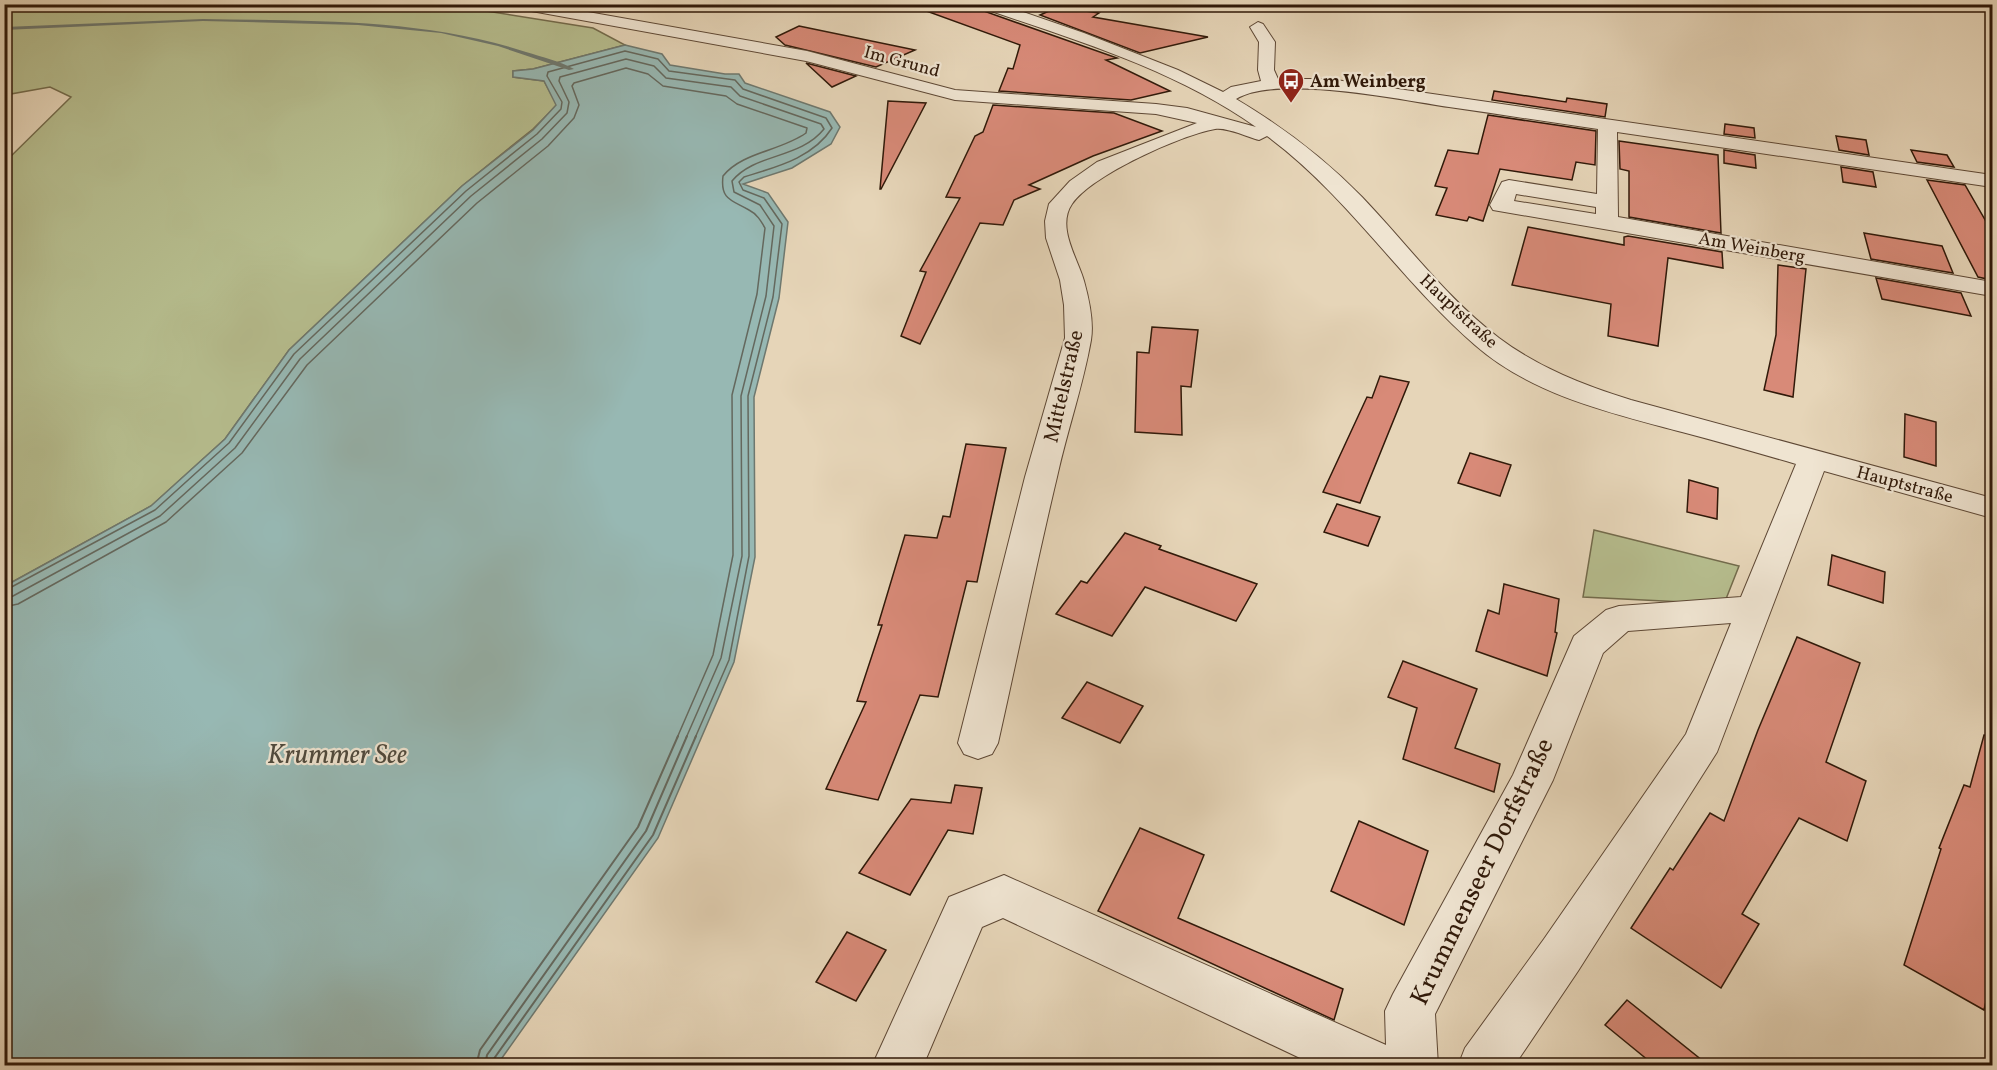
<svg xmlns="http://www.w3.org/2000/svg" width="1997" height="1070" font-family="Vollkorn,serif">
<style>
.green{fill:#b6bd8e;stroke:#736b4c;stroke-width:1.5}
.water{fill:#97b8b3;stroke:#6e786f;stroke-width:1.5}
.lines{fill:none;stroke-linecap:round;stroke-linejoin:round}
.shore-far1{stroke:#64685e;stroke-width:1.5}
.shore{stroke:#64685e;stroke-width:2}
.stream{fill:#6e786f;fill-rule:evenodd}
.building{fill:#d88a78;stroke:#301909;stroke-width:1.5}
.minor-casing{stroke:#5e4835;stroke-width:2}
.minor{fill:#efe4d1;fill-rule:evenodd}
.labels{text-anchor:middle;stroke-width:4.5;stroke-linejoin:round;paint-order:stroke}
.far-street-label{font-size:18px;fill:#301909;stroke:#efe4d1}
.far-poi-label{font-size:18px;font-weight:bold;fill:#301909;stroke:#efe4d1;text-anchor:start}
.street-label{font-size:21px;fill:#301909;stroke:#efe4d1}
.near-street-label{font-size:26px;fill:#301909;stroke:#efe4d1}
.near-water-label{font-size:27px;font-style:italic;fill:#4f493c;stroke:#efe4d1}
</style>
<rect width="100%" height="100%" fill="#e6d5b8"/>
<filter id="stains"><feTurbulence type="fractalNoise" baseFrequency=".00333" numOctaves="4"/><feColorMatrix values="0 0 0 0 .2 0 0 0 0 .09 0 0 0 0 .02 0 0 0 .5 -.17"/></filter>
<radialGradient id="worn" r=".72"><stop offset=".6" stop-color="#630" stop-opacity="0"/><stop offset="1" stop-color="#630" stop-opacity=".3"/></radialGradient>
<g class="green">
<path d="M442,4L593,28L625,45L533,69L513,71V77L544,81L557,105L533,129L462,186L289,350L225,439L151,506L5,586V162L71,97L50,87L5,95V5Z"/>
<path d="M1594,530L1739,566L1724,604L1583,597Z"/>
</g>
<path class="water" d="M625,45L662,54L670,65L725,74H739L745,83L830,112L840,127L831,144L792,168L743,184L768,193L788,222L779,298L754,397L755,557L734,662L658,838L497,1065H5V586L151,506L225,439L289,350L462,186L533,130L556,105L544,81L513,77V71L533,69Z"/>
<g class="lines">
<g class="shore-far1">
<path d="M4,591L155,510L229,443L294,354L466,191L537,134L561,109L562,102L547,76L548,72L625,51L658,59L669,71L735,80L743,89L826,118L832,128C813,158 776,167 744,177L739,182L743,190L764,198L782,224L773,297L748,396L749,556L729,660L695,738"/>
<path d="M4,598L13,596L160,516L235,448L300,359L471,196L542,139L567,113L569,102L559,81L560,77L626,59L654,66L666,78L731,87L740,96L821,124L824,129C800,159 755,153 732,181L734,192L760,205L774,226L766,296L741,396L742,556L721,658L686,738"/>
<path d="M4,607L18,604L166,522L242,453L307,365L477,203L548,146L574,118L579,105L572,86L574,83L626,68L648,74L663,86L726,96L737,104L807,128L806,133C781,151 742,152 723,176C720,200 732,200 749,210C757,214 761,221 765,228L757,294L732,395L733,555L713,655L677,738"/>
</g>
<g class="shore">
<path d="M476,1066L480,1050L638,827L678,736"/>
<path d="M485,1066L487,1055L646,831L687,736"/>
<path d="M492,1066L493,1060L653,835L696,736"/>
</g>
<path class="stream" d="M203,19C311,21 422,18 526,52C542,57 560,61 574,69L569,70L498,46L441,33L358,25L203,21L4,30V27Z"/>
</g>
<g class="building">
<path d="M918,4H975L978,9L1117,58L1106,60L1170,91L1131,100L999,91L1008,68L1013,69L1020,45L918,8Z"/>
<path d="M1058,7L1099,13L1093,17L1208,37L1140,53L1040,15Z"/>
<path d="M799,26L915,50L876,67L785,45L776,37Z"/>
<path d="M806,63L856,76L832,87Z"/>
<path d="M1494,91L1566,102L1567,98L1607,104L1605,117L1492,100Z"/>
<path d="M888,101L926,103L881,189H880Z"/>
<path d="M993,105L1114,113L1162,131L1093,156L1029,185L1040,189L1014,200L1003,225L980,223L920,344L901,336L926,272L920,271L960,198L946,197L975,136L983,132Z"/>
<path d="M1488,115L1596,131L1595,165L1576,162L1572,180L1500,169L1483,221L1469,217L1467,221L1436,215L1447,188L1435,186L1448,150L1478,154Z"/>
<path d="M1725,124L1754,128L1755,138L1724,134Z"/>
<path d="M1836,136L1866,140L1869,155L1839,150Z"/>
<path d="M1619,141L1718,155L1721,233L1629,217V171L1620,169Z"/>
<path d="M1724,150L1755,155L1756,168L1724,163Z"/>
<path d="M1911,150L1947,155L1954,167L1917,162Z"/>
<path d="M1841,167L1873,172L1876,187L1843,182Z"/>
<path d="M1927,180L1965,185L1992,232V280L1978,277Z"/>
<path d="M1528,227L1624,245V237L1628,236L1722,252L1723,268L1668,258L1658,346L1608,336L1611,304L1512,285Z"/>
<path d="M1864,233L1942,246L1953,273L1871,259Z"/>
<path d="M1778,265L1806,269L1793,397L1764,390L1776,335Z"/>
<path d="M1876,278L1961,293L1971,316L1882,299Z"/>
<path d="M1152,327L1198,330L1191,387L1181,386L1182,435L1135,432L1137,352L1149,353Z"/>
<path d="M1380,376L1409,382L1360,503L1323,492L1367,397L1372,398Z"/>
<path d="M1905,414L1936,422V466L1904,457Z"/>
<path d="M966,444L1006,448L977,582L967,581L938,697L920,695L878,800L826,789L866,702L857,701L882,625H878L905,535L937,538L943,516L950,517Z"/>
<path d="M1470,453L1511,465L1500,496L1458,483Z"/>
<path d="M1689,480L1718,488L1717,519L1687,512Z"/>
<path d="M1337,504L1380,517L1368,546L1324,532Z"/>
<path d="M1125,533L1161,546L1159,549L1257,584L1236,621L1145,587L1112,636L1056,614L1081,581L1087,583Z"/>
<path d="M1832,555L1885,572L1883,603L1828,585Z"/>
<path d="M1504,584L1559,599L1555,632L1557,633L1547,676L1476,651L1488,610L1499,614Z"/>
<path d="M1797,637L1860,663L1826,762L1866,781L1847,841L1799,818L1742,914L1759,924L1721,988L1631,928L1670,868L1673,870L1710,813L1724,821L1758,730Z"/>
<path d="M1403,661L1477,689L1455,748L1500,764L1494,792L1403,759L1417,708L1388,697Z"/>
<path d="M1087,682L1143,706L1120,743L1062,718Z"/>
<path d="M1984,735L1992,736V976L1984,1010L1904,965L1941,849L1939,848L1964,785L1970,787Z"/>
<path d="M955,785L982,788L973,834L948,830L910,895L859,873L911,799L951,803Z"/>
<path d="M1359,821L1428,851L1404,925L1331,891Z"/>
<path d="M1140,828L1204,855L1178,918L1343,989L1334,1020L1098,911Z"/>
<path d="M847,932L886,950L856,1001L816,982Z"/>
<path d="M1627,1000L1708,1065H1654L1605,1025Z"/>
</g>
<g class="lines">
<g class="minor-casing">
<path id="minor" d="M508,4H543L807,51L955,90L1156,104L1187,108L1256,127C1174,69 1073,39 979,7L977,4H1000L1084,33L1178,70L1223,92L1231,87L1261,81L1258,70L1259,42L1250,27L1258,22L1263,24L1275,42L1274,70L1278,79H1329L1992,175V187L1617,132L1618,217L1992,282V296L1493,210L1490,205L1502,182L1509,180L1597,194L1598,129C1548,122 1499,114 1449,107C1400,100 1277,74 1236,99C1283,127 1324,158 1362,197C1407,244 1447,299 1499,338C1539,368 1585,386 1631,400L1992,498V518L1824,471L1717,752L1578,971L1514,1066H1458L1465,1048L1544,939L1686,734L1731,623L1628,631L1603,653L1553,780L1435,1014L1438,1066H1317L1003,918L982,927L923,1066H872L949,897L1004,875L1386,1045L1385,1011L1393,994L1513,775L1574,636L1606,610L1619,606L1741,597L1796,464C1758,453 1720,442 1682,432C1611,413 1532,395 1475,345C1400,280 1347,195 1267,136L1259,140C1247,137 1227,127 1215,129C1181,135 1092,175 1072,204C1056,227 1078,259 1084,281C1089,299 1094,322 1091,340C1083,386 1067,431 1057,477C1036,565 1018,654 998,743L992,754L978,759L964,754L958,743L1025,477L1065,338L1064,305L1060,280L1046,238L1045,221L1049,204L1070,181L1097,162L1197,123L1156,114L955,100L806,61L515,8ZM1516,194L1596,207V214L1514,201Z"/>
</g>
<use href="#minor" class="minor"/>
</g>
<defs>
<g id="bus-pin" transform="scale(1.35)"><path d="M0 17L-7.5 6A9.5 9.5 0 1 1 7.5 6Z" fill="#8f2418" stroke="#efe4d1"/><path d="M-5-6H5V4H4V6H2V4H-2V6H-4V4H-5ZM-3.5-4V0h7V-4ZM-3.5 1.2v1.5H-2V1.2ZM2 1.2v1.5H3.5V1.2Z" fill="#fff"/></g>
</defs>
<g fill-rule="evenodd">
<use href="#bus-pin" x="1291" y="81"/>
</g>
<g class="labels">
<g class="far-street-label">
<text transform="translate(902 61) rotate(15)" y="6">Im Grund</text>
<text transform="translate(1752 247) rotate(10)" y="6">Am Weinberg</text>
<text transform="translate(1459 311) rotate(43)" y="6">Hauptstraße</text>
<text transform="translate(1905 484) rotate(15)" y="6">Hauptstraße</text>
</g>
<g class="far-poi-label">
<text x="1310" y="87">Am Weinberg</text>
</g>
<g class="street-label">
<text transform="translate(1063 386) rotate(-77)" y="7">Mittelstraße</text>
</g>
<g class="near-street-label">
<text transform="translate(1481 871) rotate(-64)" y="9">Krummenseer Dorfstraße</text>
</g>
<g class="near-water-label">
<text x="337" y="763">Krummer See</text>
</g>
</g>
<rect width="1997" height="1070" fill="none" stroke="#e6d5b8" stroke-width="24"/>
<rect x="6" y="6" width="1985" height="1058" fill="none" stroke="#301909" stroke-width="3"/>
<rect x="12" y="12" width="1973" height="1046" fill="none" stroke="#301909" stroke-width="1.5"/>
<rect width="100%" height="100%" filter="url(#stains)"/>
<rect width="100%" height="100%" fill="url(#worn)"/>
</svg>
